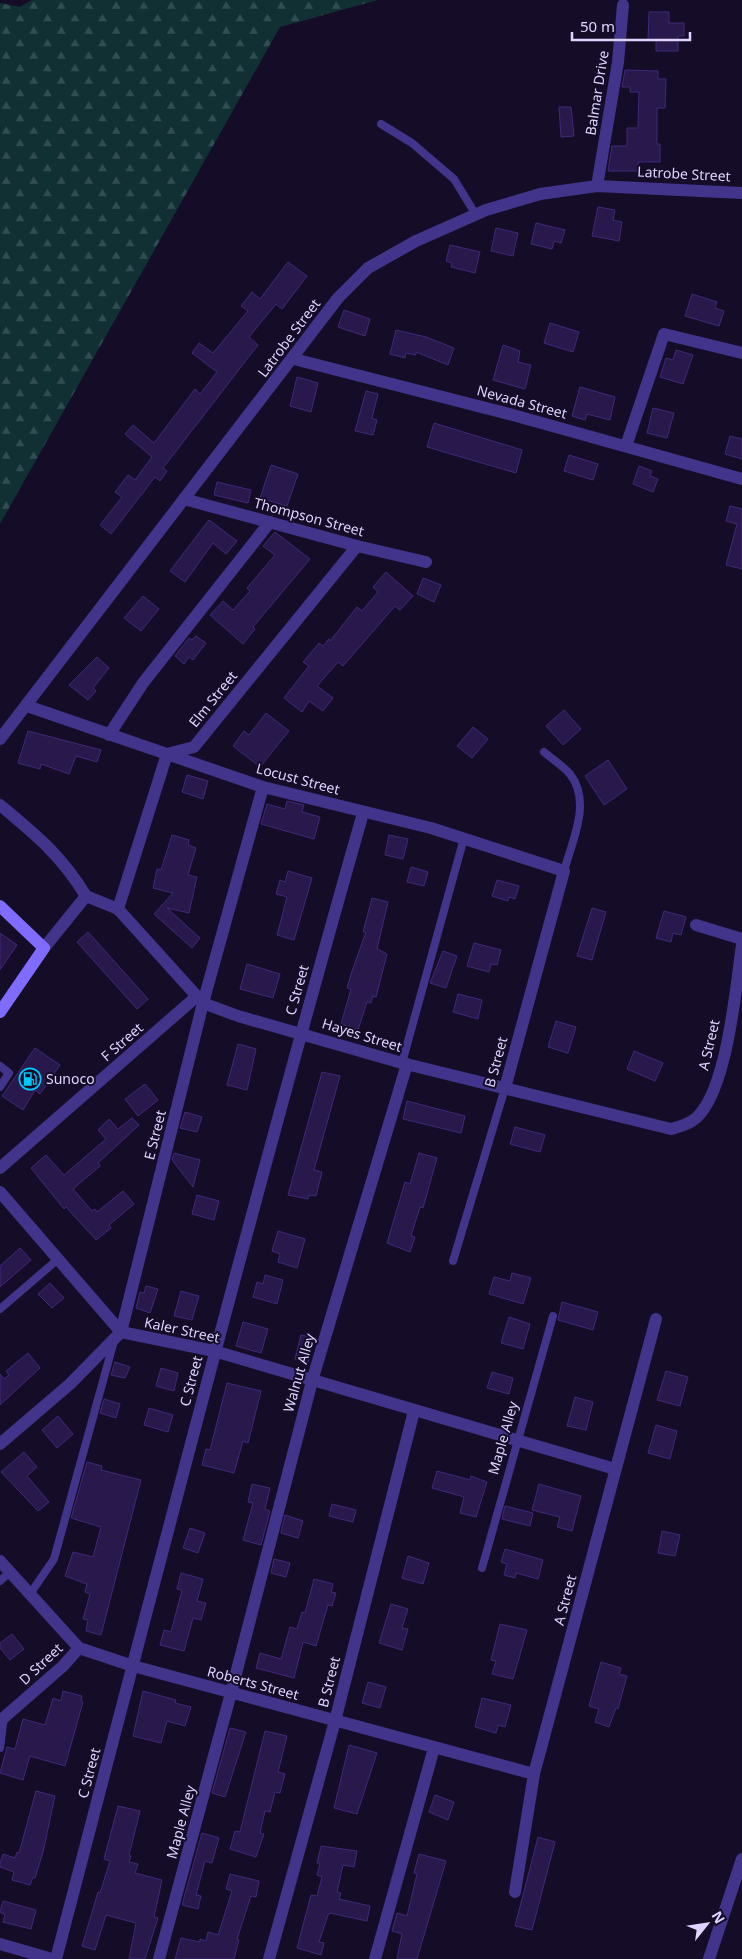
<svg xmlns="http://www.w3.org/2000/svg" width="742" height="1959" font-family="'Noto Sans',sans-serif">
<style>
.forest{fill:url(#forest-firs)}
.building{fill:#28184b;stroke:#412879}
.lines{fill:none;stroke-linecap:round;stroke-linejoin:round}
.lane{stroke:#42348b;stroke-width:8}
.street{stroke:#42348b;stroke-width:12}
.secondary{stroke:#806bff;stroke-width:12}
.labels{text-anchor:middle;stroke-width:4;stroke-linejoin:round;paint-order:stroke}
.street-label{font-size:14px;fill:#ded4ff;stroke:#150d28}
.poi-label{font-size:14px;fill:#ded4ff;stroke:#150d28;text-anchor:start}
</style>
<defs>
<pattern id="forest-firs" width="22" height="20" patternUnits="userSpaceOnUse" patternTransform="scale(1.25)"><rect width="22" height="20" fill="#103033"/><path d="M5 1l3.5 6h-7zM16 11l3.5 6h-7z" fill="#324d52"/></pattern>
</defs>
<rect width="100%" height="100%" fill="#150d28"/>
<path class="forest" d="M32,0H378L280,27L0,524V3L20,7Z"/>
<g class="building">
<path d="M649,12H669V23H684V36H678V51H656V40H648Z"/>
<path d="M625,70L658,71V79H666L665,108H657V144H660V162H638V171H608L612,146H627V128H638L639,92H630V87H622Z"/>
<path d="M559,107H571L574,136L561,137Z"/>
<path d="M598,207L615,210L613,220L622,222L619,241L592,236Z"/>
<path d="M536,223L565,230L561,243L554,241L552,249L531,244Z"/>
<path d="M496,228L518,233L513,256L491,251Z"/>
<path d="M450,245L480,252L475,273L451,267L452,263L446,261Z"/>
<path d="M288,262L307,276L282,309L276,304L249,337L258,345L163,468L167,471L160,481L155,477L111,534L100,525L122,497L115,492L128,475L135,480L152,457L125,434L133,425L154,443L195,389L200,394L217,372L192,353L199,343L213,353L248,311L241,306L252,292L260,299Z"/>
<path d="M692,294L717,302L715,308L724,311L719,326L685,316Z"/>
<path d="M344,310L370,319L365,336L338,327Z"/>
<path d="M550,323L579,332L573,352L544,343Z"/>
<path d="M396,330L426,337L454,348L448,365L416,352V355L406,353L405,358L390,354Z"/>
<path d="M503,345L520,351L518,362L531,365L525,389L493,380Z"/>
<path d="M676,350L693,355L683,384L660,377L666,358L673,360Z"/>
<path d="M297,377L318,383L311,412L290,406Z"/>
<path d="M580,387L615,397L610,420L587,414L585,420L572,416Z"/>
<path d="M366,391L378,394L372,418L377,420L373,435L355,431Z"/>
<path d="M653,408L674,413L667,438L647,433Z"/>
<path d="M434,423L522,450L516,473L427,447Z"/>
<path d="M730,436L742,439V459L725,454Z"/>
<path d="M569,455L598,464L593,480L564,471Z"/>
<path d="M271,465L298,474L287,506L260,498Z"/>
<path d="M639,466L652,471L650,476L658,479L653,492L633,484Z"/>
<path d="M217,482L251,490L248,503L214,495Z"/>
<path d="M730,506L742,509V569L726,565L737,524L726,521Z"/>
<path d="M209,520L237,541L226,554L213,543L185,582L170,571Z"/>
<path d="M275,532L310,559L253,627L255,629L243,644L210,615L223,601L233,610L250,591L247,588L275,555L263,546Z"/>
<path d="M386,572L413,596L400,610L395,606L343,666L338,662L317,686L333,698L323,711L309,701L302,712L284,698L309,666L303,662L319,643L323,646L329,639L330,641L357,607L362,611L378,592L373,587Z"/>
<path d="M423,578L441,585L434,602L417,594Z"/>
<path d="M143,596L159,609L141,631L124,618Z"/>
<path d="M196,636L206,643L193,660L189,657L184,664L175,656L189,638L192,640Z"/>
<path d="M97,657L109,668L93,688L96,691L88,700L69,685Z"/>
<path d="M564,710L581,729L563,745L546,726Z"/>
<path d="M266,713L289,731L260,767L233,746L244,731L249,735Z"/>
<path d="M473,727L488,739L472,758L457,746Z"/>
<path d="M28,731L101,750L97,762L76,756L69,774L41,764L40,769L18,763Z"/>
<path d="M608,760L627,789L604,805L585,776Z"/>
<path d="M187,775L208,781L203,799L182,792Z"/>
<path d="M287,801L304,805L302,812L320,817L314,839L261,824L267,804L285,809Z"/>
<path d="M172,835L189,840L188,845L196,848L188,875L197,877L189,913L167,908L200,938L192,948L154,914L173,893L153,888L157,869L161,870Z"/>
<path d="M389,835L408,839L403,859L385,855Z"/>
<path d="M411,867L428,872L424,886L407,882Z"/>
<path d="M288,871L312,878L294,940L277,935L287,897L276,894L280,880L285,882Z"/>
<path d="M497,880L519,886L515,899L509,897L508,901L492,896Z"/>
<path d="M372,898L388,902L377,949L387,954L376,997L373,996L371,1003L367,1002L358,1030L341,1024L351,989L347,988L352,971L366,932H363Z"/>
<path d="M592,908L606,912L592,960L577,956Z"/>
<path d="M664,911L686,917L681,935L673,933L671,942L656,938Z"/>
<path d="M88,932L148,999L137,1009L77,942Z"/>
<path d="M0,933L17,945L0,970Z"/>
<path d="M474,943L501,950L497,965L491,964L489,972L467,966Z"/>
<path d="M443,951L457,956L446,988L430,983Z"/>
<path d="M247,964L280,974L273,998L240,989Z"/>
<path d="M458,994L482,1000L478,1019L453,1012Z"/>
<path d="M556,1021L576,1027L568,1053L548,1047Z"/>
<path d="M238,1044L256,1049L247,1090L227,1085Z"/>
<path d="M35,1048L60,1065L40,1094L35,1090L23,1110L2,1096Z"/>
<path d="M634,1051L663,1063L655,1081L627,1069Z"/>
<path d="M322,1072L340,1076L314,1170L322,1172L316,1196L309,1195L308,1199L288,1195Z"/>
<path d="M145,1084L158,1100L138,1116L125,1099Z"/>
<path d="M407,1101L465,1116L461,1133L403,1119Z"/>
<path d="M185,1112L202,1117L197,1132L180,1128Z"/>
<path d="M132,1118L139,1125L98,1163L100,1166L73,1189L92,1211L95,1209L97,1212L123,1191L134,1204L109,1225L111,1228L96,1240L66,1207L64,1209L31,1168L46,1155L64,1175L106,1139L98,1130L109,1119L118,1129Z"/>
<path d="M515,1127L545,1135L540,1152L510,1144Z"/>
<path d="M174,1153L200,1160L193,1187L172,1160Z"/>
<path d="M419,1153L437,1158L423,1208L420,1207L411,1236L415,1237L410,1252L387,1243L405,1182L410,1184Z"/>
<path d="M197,1195L219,1201L214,1220L192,1214Z"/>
<path d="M278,1231L305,1239L297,1268L278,1262L280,1254L272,1251Z"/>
<path d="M20,1248L31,1260L0,1287V1266Z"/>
<path d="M512,1273L531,1278L523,1304L489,1294L494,1277L510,1281Z"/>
<path d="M265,1275L283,1280L277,1304L253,1297L257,1282L263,1284Z"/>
<path d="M50,1283L64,1298L52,1308L38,1294Z"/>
<path d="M146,1286L158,1289L150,1313L136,1308L140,1292L144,1293Z"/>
<path d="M181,1291L199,1296L192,1320L174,1316Z"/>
<path d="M562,1302L598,1312L593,1330L558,1320Z"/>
<path d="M509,1317L530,1324L523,1349L501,1343Z"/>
<path d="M243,1322L268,1329L261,1353L236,1346Z"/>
<path d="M301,1335L314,1338L308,1363L295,1359Z"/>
<path d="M28,1353L40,1368L0,1405V1374L4,1379L9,1375L6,1371Z"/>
<path d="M115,1362L130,1367L125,1378L111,1375Z"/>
<path d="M161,1368L178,1373L174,1391L156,1386Z"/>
<path d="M666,1371L688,1377L680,1406L657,1400Z"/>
<path d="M492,1372L513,1378L509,1394L487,1388Z"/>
<path d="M227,1383L261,1391L248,1443L243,1441L234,1473L202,1465L206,1449L210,1450Z"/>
<path d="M575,1397L593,1402L586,1430L567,1426Z"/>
<path d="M104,1399L120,1404L116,1418L100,1413Z"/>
<path d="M149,1408L173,1415L168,1432L144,1425Z"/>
<path d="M58,1416L73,1434L57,1448L42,1430Z"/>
<path d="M656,1425L677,1431L670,1459L648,1453Z"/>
<path d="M24,1452L37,1467L27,1476L49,1502L38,1511L1,1472Z"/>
<path d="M87,1462L102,1466L101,1470L141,1480L101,1635L86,1631L88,1620L83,1619L90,1594L85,1592L87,1584L65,1576L73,1552L93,1557L101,1527L71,1518Z"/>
<path d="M437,1471L470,1480L471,1476L487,1482L476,1517L460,1513L464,1497L432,1488Z"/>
<path d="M252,1484L270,1488L265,1509L270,1511L261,1545L243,1540L253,1503L248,1502Z"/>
<path d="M539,1484L581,1496L572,1531L557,1527L560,1517L532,1510Z"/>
<path d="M332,1504L356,1510L353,1522L329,1516Z"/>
<path d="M505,1506L533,1513L530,1526L502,1519Z"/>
<path d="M285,1515L303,1521L298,1538L281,1533Z"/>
<path d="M190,1528L205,1533L198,1553L183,1548Z"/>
<path d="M662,1531L680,1535L675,1556L658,1553Z"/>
<path d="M505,1549L543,1560L538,1579L516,1573L515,1578L504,1575L507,1564L501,1562Z"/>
<path d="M408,1556L429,1563L423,1584L402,1578Z"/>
<path d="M274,1559L290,1563L286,1577L271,1573Z"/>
<path d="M181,1573L203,1579L197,1601L206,1603L201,1620L193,1618L184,1651L160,1645L164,1630L171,1632L182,1590L177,1589Z"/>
<path d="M314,1579L333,1584L331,1592L336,1593L332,1606L328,1605L316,1646L303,1642L294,1678L256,1668L260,1653L281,1659L290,1627L297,1629L302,1612L305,1613Z"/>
<path d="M391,1604L408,1609L402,1628L408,1629L402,1650L379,1643Z"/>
<path d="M500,1624L527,1630L513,1679L492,1674L496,1661L491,1660Z"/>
<path d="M12,1634L24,1649L10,1660L0,1648V1643Z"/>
<path d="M601,1662L621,1668L619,1674L627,1676L618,1709L616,1708L609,1727L595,1722L599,1709L589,1706Z"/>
<path d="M368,1682L386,1687L380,1708L362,1703Z"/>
<path d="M63,1691L82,1696L81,1701L83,1702L65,1766L30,1756L23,1780L0,1773L7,1747L15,1749L23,1719L45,1725L53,1698L61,1701Z"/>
<path d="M143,1691L176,1700L175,1703L191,1707L185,1726L167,1721L161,1743L133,1736Z"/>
<path d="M482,1698L511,1705L505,1727L498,1725L496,1733L475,1727Z"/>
<path d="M230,1728L246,1732L225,1797L212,1793Z"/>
<path d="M265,1731L287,1736L278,1772L285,1774L280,1793L275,1792L270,1812L265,1811L260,1833L264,1834L256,1857L230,1849L235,1831L240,1832Z"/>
<path d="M349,1745L377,1753L357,1814L334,1808Z"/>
<path d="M36,1791L55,1796L43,1852L35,1878L33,1877L30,1885L12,1880L14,1872L0,1867V1863L3,1854L15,1858L17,1852L19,1853Z"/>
<path d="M435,1795L454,1802L448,1820L429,1812Z"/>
<path d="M118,1806L140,1811L129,1855L131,1856L129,1862L138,1864L135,1873L162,1880L154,1917L158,1918L145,1959H129L136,1923L106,1915L95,1950L82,1946L98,1892L100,1893L110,1861L104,1859Z"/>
<path d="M202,1833L219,1838L212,1863L205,1861L196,1895L201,1896L198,1909L182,1905Z"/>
<path d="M538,1837L555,1842L532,1930L515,1926Z"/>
<path d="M321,1846L357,1851L354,1867L343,1865L337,1892L341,1893L339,1899L370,1906L367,1921L330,1913L328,1915L319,1942L324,1943L321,1955L297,1948L311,1895L317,1896L322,1877L317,1875L320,1863H317Z"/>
<path d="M419,1854L446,1861L417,1959H397L402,1934L392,1931L397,1913L407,1916L417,1874L414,1873Z"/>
<path d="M230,1874L259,1881L256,1897L251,1896L237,1939L239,1940L234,1959H175L181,1938L200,1942V1939L206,1941L208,1932L218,1935L232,1891L226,1889Z"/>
<path d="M3,1901L36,1910L31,1929L3,1922L5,1915L0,1912Z"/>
</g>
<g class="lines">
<g class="lane">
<path d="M381,124L412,143L454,179L476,215"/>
<path d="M544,752C552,759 563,766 570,774C592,802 572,841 564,871"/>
<path d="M402,1063L464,838"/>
<path d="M0,1066L9,1073L0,1087"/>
<path d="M453,1261L505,1088"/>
<path d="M0,1309L57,1260"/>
<path d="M482,1568L553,1316"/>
<path d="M0,1581L10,1572"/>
<path d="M30,1594L54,1559L114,1341"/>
<path d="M0,1748L4,1717"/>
</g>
<g class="street">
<path d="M597,186L618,62L623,5"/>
<path d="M294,359L513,415L742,479"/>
<path d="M626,446L664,334L742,353"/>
<path d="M184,499L357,546L426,562"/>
<path d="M27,706L263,787L431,828L564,871L505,1088"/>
<path d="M109,735L143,683L270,522"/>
<path d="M0,739L338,298L368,268L416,241L486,210L540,194L597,186L742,193"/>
<path d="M0,805C36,835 61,855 86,896"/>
<path d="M86,896L118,909L203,1003L238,1016L402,1063L671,1129C678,1127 686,1125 692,1121C727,1099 736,985 742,945"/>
<path d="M118,909L167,754L194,747L357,546"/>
<path d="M696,925L742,939"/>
<path d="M44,948L86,896"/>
<path d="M0,1168L196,997"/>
<path d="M0,1192L121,1332L214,1351L615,1469"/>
<path d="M0,1444L70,1384L121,1332L203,1003L263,787"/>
<path d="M0,1561L79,1648L133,1666L534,1774"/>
<path d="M0,1721L63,1666L79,1648"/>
<path d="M515,1892L534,1774L656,1319"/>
<path d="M0,1944L52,1959"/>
<path d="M56,1959C156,1576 255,1193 363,813"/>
<path d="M159,1959L231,1693L312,1381L407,1064"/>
<path d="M269,1959L335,1721L414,1411"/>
<path d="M375,1959L434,1748"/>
<path d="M709,1959L742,1859"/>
</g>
<path class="secondary" d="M0,906L44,948L0,1012"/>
</g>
<defs>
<g id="fuel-ring" transform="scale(1.125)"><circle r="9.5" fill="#150d28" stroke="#00c8ff" stroke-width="1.5"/><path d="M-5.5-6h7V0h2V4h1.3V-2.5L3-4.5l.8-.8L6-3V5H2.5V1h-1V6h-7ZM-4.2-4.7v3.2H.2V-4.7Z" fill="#00c8ff"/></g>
</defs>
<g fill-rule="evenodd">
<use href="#fuel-ring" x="30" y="1079"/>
</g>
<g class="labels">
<g class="street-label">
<text transform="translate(597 93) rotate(-81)" y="5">Balmar Drive</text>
<text transform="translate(684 174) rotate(3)" y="5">Latrobe Street</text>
<text transform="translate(289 338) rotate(-53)" y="5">Latrobe Street</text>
<text transform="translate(522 402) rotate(15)" y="5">Nevada Street</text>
<text transform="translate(309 517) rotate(15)" y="5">Thompson Street</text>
<text transform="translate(213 699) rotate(-51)" y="5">Elm Street</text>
<text transform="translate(298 779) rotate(15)" y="5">Locust Street</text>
<text transform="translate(297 990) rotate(-74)" y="5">C Street</text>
<text transform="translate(362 1035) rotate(17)" y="5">Hayes Street</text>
<text transform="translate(122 1042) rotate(-41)" y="5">F Street</text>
<text transform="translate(709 1045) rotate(-77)" y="5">A Street</text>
<text transform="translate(496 1062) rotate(-75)" y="5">B Street</text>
<text transform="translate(155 1135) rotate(-76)" y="5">E Street</text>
<text transform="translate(182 1330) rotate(12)" y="5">Kaler Street</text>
<text transform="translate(299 1373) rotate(-74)" y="5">Walnut Alley</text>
<text transform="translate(191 1381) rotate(-75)" y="5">C Street</text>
<text transform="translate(503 1438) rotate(-74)" y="5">Maple Alley</text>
<text transform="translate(565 1600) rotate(-75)" y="5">A Street</text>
<text transform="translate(41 1664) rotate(-43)" y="5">D Street</text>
<text transform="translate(329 1682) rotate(-76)" y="5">B Street</text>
<text transform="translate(253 1683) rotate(15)" y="5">Roberts Street</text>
<text transform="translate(89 1773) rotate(-75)" y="5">C Street</text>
<text transform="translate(181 1822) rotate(-75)" y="5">Maple Alley</text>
</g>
<g class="poi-label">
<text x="46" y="1084">Sunoco</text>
</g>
</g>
<g transform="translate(707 1924) rotate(60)" stroke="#150d28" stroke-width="4" paint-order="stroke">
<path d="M0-4L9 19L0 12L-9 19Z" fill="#ded4ff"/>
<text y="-8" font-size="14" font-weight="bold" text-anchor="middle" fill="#ded4ff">N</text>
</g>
<path d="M572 32v8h118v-8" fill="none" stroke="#ded4ff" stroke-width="2.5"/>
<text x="580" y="32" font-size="15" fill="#ded4ff" stroke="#150d28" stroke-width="4" paint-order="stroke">50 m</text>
</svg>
